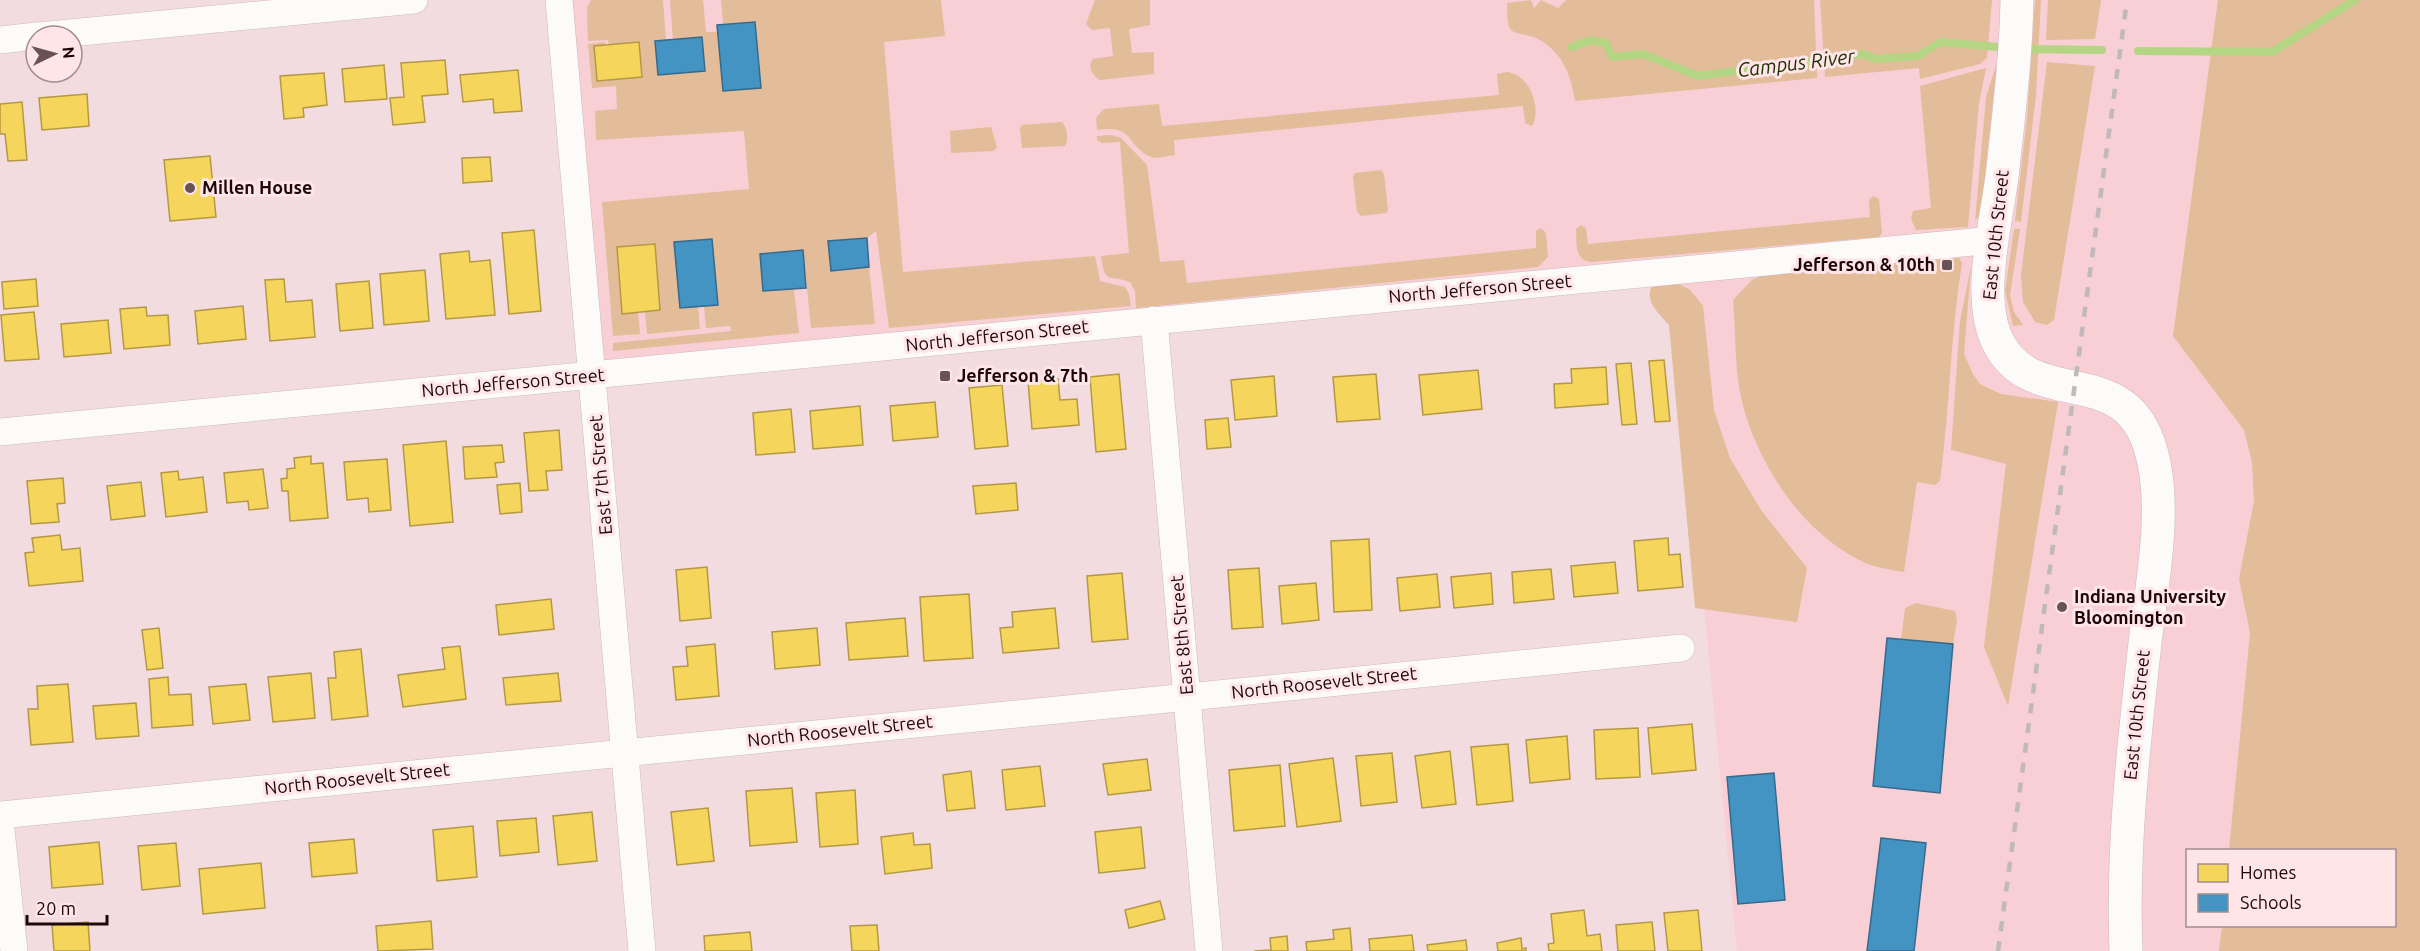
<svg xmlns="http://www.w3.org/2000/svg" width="2420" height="951" font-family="Ubuntu,sans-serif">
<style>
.built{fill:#f8cfd4;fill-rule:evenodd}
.green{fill:#e3bc99}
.homes{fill:#f6d55c;stroke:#b59844;stroke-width:1.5}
.schools{fill:#4393c3;stroke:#37698c;stroke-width:1.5}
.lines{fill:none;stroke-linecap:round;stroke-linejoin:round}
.stream{stroke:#b4d583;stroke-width:8}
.street-casing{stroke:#ceb9bb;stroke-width:28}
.secondary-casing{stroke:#ceb9bb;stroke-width:34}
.street{stroke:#fdfafa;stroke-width:27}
.secondary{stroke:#fdfafa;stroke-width:33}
.rail{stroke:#c0b9ba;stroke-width:4.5;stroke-dasharray:10 10;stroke-linecap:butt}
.poi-dot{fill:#675255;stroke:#ffe5e7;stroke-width:2}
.labels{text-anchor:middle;stroke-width:6;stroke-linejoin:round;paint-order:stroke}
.poi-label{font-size:18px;font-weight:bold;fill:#1c080b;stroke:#ffe5e7;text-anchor:start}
.street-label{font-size:18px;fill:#1c080b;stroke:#ffe5e7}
.water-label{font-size:20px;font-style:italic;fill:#1c3000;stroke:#ffe5e7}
</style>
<rect width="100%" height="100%" fill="#f2dcdf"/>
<path class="built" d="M567,0H2420V951H1737L1671,260L597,363ZM2188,850H2394V926H2188Z"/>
<g class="green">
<path d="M591,0H663L666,41L673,40L670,0H703L706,32H717L723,91L761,88L755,22L723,24L721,0H941L945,36L884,42L903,272L1095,256L1100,281L1125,287L1129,294L1131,306L889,328L876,231L867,238L828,241L831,270L869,267L875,324L811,328L803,250L760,253L763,291L794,289L799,333L613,351V343L731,331L730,326L706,328L704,306L718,304L712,239L698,306L700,329L647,334L645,312L660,310L655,244L617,247L622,313L638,312L640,334L613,336L602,202L749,189L744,131L596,140L595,111L617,109L616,86L592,88L588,44L605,42V45L594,46L597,81L642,77L609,45L608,40L588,41L587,7Z"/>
<path d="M1095,0H1150V25L1129,29L1132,53L1154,52V74L1100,80C1092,75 1087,67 1093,59L1113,56L1110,28L1092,30L1086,24Z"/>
<path d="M1531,0L1534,8L1541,0L1558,8L1566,0H1814L1817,78L1575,101C1571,74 1561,49 1534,37C1528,35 1516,34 1511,30C1506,25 1508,10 1507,3Z"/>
<path d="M1820,0H1992L1987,58L1980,64L1920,79L1919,68L1825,77Z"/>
<path d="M2035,0H2041L2036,95L2021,222L2015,221L2027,118Z"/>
<path d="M2048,0H2101L2095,39L2046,40Z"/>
<path d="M2218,0H2420V951H2219L2222,926H2394V850H2229L2250,633L2239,579L2254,501L2252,462L2244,430L2173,336Z"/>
<path d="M2047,62L2095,66L2054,320L2047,325L2035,322L2023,302L2021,275Z"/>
<path d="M1997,63L1981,213L1975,221L1986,97Z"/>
<path d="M1986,68L1979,103L1968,227L1916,230L1911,219L1913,211L1931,208L1920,86Z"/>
<path d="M1507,72C1530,74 1542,109 1532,126L1525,123L1523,106L1174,140L1175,155C1168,156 1157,159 1151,157C1125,146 1136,124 1097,130L1096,118L1104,109L1159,104L1162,126L1499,95L1497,74Z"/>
<path d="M1062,122C1067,127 1069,140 1065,146L1022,148L1020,128L1022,125Z"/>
<path d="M991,127L997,147L994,151L951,153L950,131Z"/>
<path d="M1111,135L1121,138L1147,165L1160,262L1184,260L1187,283L1536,248V231L1541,228L1546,233L1548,257L1538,267L1136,308L1135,291L1130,282C1108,274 1105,285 1101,256L1129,253L1120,142L1102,143L1097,140V136Z"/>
<path d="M1381,170L1384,174L1388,210L1386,213L1361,216L1357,212L1353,177L1355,173Z"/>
<path d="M1873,196L1879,199L1882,233L1879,237L1592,262C1574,261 1577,244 1576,229L1581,225L1586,228L1588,244L1870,217L1869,200Z"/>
<path d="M2014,229H2020L2010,295L2014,312L2023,325L2013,326L2005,291Z"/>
<path d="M1959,258L1962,263C1950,337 1950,408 1940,481L1935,485L1917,482L1904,572C1892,570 1879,568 1868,564C1806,538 1760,468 1743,406C1734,372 1736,334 1733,300L1752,280L1769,272Z"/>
<path d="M1971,266L1964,354L1973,374L1980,384L2001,394L2058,402L2008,706L1984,647L2006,464L1951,450L1960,321Z"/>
<path d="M1677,283L1690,290L1703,306L1714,410L1730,458L1761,510L1807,568L1797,622L1695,608L1669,325C1659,313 1644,302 1652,286Z"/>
<path d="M1916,603L1955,611L1957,621L1953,644L1901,639L1905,608Z"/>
</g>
<g class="homes">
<path d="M639,42L642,77L597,81L594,46Z"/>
<path d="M445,60L448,94L422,96L425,122L393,125L390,98L404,97L401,63Z"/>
<path d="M384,65L387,99L345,102L342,69Z"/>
<path d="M518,70L522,111L494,113L493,99L463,102L460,75Z"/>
<path d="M324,73L327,105L303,108L304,117L284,119L280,76Z"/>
<path d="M87,94L89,126L42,130L39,98Z"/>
<path d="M22,102L27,160L8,161L5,134H0V104Z"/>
<path d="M210,156L216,217L170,221L164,160Z"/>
<path d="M490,157L492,181L463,183L462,158Z"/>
<path d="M534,230L541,311L509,314L502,233Z"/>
<path d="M655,244L660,310L622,314L617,247Z"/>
<path d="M469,251L470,262L490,260L495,315L446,319L440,254Z"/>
<path d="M425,270L429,321L384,325L380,274Z"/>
<path d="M36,279L38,306L4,309L2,282Z"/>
<path d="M284,279L286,302L312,300L315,337L270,341L265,280Z"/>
<path d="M369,281L373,328L340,331L336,284Z"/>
<path d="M243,306L246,339L198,344L195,311Z"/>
<path d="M146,307L147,316L168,315L170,345L124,349L120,309Z"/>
<path d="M34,312L39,359L5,361L1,315Z"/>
<path d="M108,320L111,353L64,357L61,324Z"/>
<path d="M1664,360L1670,421L1655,422L1649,361Z"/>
<path d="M1631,363L1637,424L1622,425L1616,364Z"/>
<path d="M1606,367L1608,404L1555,408L1554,384L1572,383L1571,369Z"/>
<path d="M1478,370L1482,409L1423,415L1419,375Z"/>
<path d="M1119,374L1126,449L1096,452L1090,377Z"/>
<path d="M1376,374L1380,419L1337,422L1333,377Z"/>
<path d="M1274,376L1277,416L1235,420L1231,380Z"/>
<path d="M1058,379L1060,400L1077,399L1079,425L1032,429L1028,381Z"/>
<path d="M1002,385L1008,446L975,449L969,388Z"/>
<path d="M935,402L938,437L893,441L890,406Z"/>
<path d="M860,406L863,445L813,449L810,411Z"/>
<path d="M791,409L795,452L756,455L753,413Z"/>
<path d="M1228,418L1231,447L1207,449L1205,420Z"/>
<path d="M559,430L562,470L546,471L548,490L529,491L524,433Z"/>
<path d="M446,441L453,522L410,526L403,445Z"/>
<path d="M502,445L504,462L495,463L497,477L465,479L463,447Z"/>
<path d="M311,456V464L323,463L328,518L290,521L288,491H282L281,479L287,478V469L295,468L294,458Z"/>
<path d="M387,459L391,510L369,512L368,498L347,500L344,462Z"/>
<path d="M263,469L268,508L249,510L248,501L227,503L224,473Z"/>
<path d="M178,471L179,480L203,477L207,512L166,517L161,473Z"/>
<path d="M63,478L65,503L57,504L59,522L31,524L27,481Z"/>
<path d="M141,482L145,516L111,520L107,486Z"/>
<path d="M520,483L522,512L500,514L497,485Z"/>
<path d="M1016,483L1018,510L976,514L973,486Z"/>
<path d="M60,535L62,550L80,548L83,581L29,586L25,553L34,552L32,538Z"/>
<path d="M1668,538L1669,555L1680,554L1683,587L1638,591L1634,541Z"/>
<path d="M1369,539L1372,610L1334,612L1331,541Z"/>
<path d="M1615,562L1618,593L1574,597L1571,566Z"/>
<path d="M707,567L711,618L680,621L676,570Z"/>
<path d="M1259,568L1263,627L1232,629L1228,570Z"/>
<path d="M1551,569L1554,599L1514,603L1512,572Z"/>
<path d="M1122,573L1128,639L1092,642L1087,576Z"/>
<path d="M1491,573L1493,604L1454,608L1451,577Z"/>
<path d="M1437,574L1440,607L1400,611L1397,578Z"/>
<path d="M1316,583L1319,620L1282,624L1279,586Z"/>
<path d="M969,594L973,658L924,661L920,597Z"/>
<path d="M551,599L554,629L499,635L496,605Z"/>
<path d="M1055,608L1059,648L1003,653L1000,628L1013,627L1012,612Z"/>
<path d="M905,618L908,656L849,660L846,623Z"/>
<path d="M159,628L163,668L147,670L142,630Z"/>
<path d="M817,628L820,665L775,669L772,632Z"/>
<path d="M715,644L719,696L676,700L673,667L688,666L686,647Z"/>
<path d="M460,646L466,699L403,707L398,675L445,669L442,648Z"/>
<path d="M361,649L368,716L332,720L328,678H336L334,652Z"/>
<path d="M311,673L315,718L273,722L268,677Z"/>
<path d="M558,673L561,701L506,705L503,678Z"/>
<path d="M168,677L169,695L191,694L193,725L152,728L149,679Z"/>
<path d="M68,684L73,742L31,745L28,709H38L37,686Z"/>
<path d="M246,684L250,720L213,724L209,687Z"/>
<path d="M136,703L139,736L96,739L93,706Z"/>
<path d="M1692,724L1696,770L1652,774L1648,728Z"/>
<path d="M1638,728L1640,777L1596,779L1594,730Z"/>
<path d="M1567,736L1570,779L1530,783L1526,740Z"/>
<path d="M1508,744L1513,801L1477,805L1471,747Z"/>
<path d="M1450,751L1456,804L1422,808L1415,756Z"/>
<path d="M1392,753L1397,802L1361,806L1356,756Z"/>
<path d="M1333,758L1341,821L1297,827L1289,764Z"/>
<path d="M1147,759L1151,790L1108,795L1103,764Z"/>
<path d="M1280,765L1285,826L1234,831L1229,770Z"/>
<path d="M1040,766L1045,806L1006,810L1002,770Z"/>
<path d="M971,771L975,808L947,811L943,775Z"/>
<path d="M792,788L797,842L750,846L746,791Z"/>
<path d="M855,790L858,844L820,847L816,793Z"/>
<path d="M708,808L714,861L677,865L671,812Z"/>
<path d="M592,812L597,861L558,865L553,816Z"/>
<path d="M536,818L539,852L500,856L497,821Z"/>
<path d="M473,826L477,877L437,881L433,830Z"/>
<path d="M1141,827L1145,868L1099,873L1095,832Z"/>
<path d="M913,833L914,845L930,844L932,868L885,874L881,837Z"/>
<path d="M354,839L357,873L312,877L309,843Z"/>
<path d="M99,842L103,884L52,888L49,847Z"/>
<path d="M176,843L180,886L142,890L138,846Z"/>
<path d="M261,863L265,908L203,914L199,869Z"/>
<path d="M1160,901L1165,919L1129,928L1125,910Z"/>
<path d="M1584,910L1587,936L1600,934L1602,951H1549L1548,944L1554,943L1551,914Z"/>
<path d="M1698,910L1702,951H1668L1664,913Z"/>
<path d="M431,921L433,949L378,951L376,926Z"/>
<path d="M88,922L90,951H54L52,925Z"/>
<path d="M1652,922L1655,951H1618L1616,925Z"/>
<path d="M877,925L879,951H852L850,926Z"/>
<path d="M1350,928L1352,951H1307L1306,942L1334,939L1333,930Z"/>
<path d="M750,932L752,951H705L704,936Z"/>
<path d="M1412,935L1414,951H1370L1369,939Z"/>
<path d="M1287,936L1288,951H1254L1271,950L1270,938Z"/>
<path d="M1521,938L1522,949L1526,948V951H1498L1497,943Z"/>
<path d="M1466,940L1467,951H1428L1427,945Z"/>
</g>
<g class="schools">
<path d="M755,22L761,88L723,91L717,25Z"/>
<path d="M702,37L705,71L658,75L655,41Z"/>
<path d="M867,238L869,267L831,271L828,241Z"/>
<path d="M712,239L718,305L680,308L674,242Z"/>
<path d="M803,250L806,288L763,291L760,254Z"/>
<path d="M1887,638L1953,644L1940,793L1873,786Z"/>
<path d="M1774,773L1785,900L1738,904L1727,777Z"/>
<path d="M1881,838L1926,843L1914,951H1867Z"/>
</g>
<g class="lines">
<g class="stream">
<path d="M1572,47L1591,40L1606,43L1612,57L1643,54L1698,76L1864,54L1876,59L1918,56L1940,42L2009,48"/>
<path d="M2022,49L2102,50"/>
<path d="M2138,51L2272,52L2355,0"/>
</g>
<g class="street-casing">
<g id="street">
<path d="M559,0L642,951"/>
<path d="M39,36L414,0"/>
<path d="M0,40L36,36"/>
<path d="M1154,320L1209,951"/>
<path d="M0,432L1994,240"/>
<path d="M0,815L1681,648"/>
<path d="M0,821L14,951"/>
</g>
</g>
<g class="secondary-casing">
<path id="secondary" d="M2017,0C2016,56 2009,112 2003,168C1998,218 1974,298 1999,344C2037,415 2133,354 2154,463C2166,521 2150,593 2144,652C2133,751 2122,851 2126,951"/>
</g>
<use href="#street" class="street"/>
<use href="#secondary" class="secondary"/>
<path class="rail" d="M1998,951L2127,0"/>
</g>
<g class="poi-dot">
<circle cx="190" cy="188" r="6"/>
<rect x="1941" y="259" width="12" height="12" rx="3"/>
<rect x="939" y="370" width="12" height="12" rx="3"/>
<circle cx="2062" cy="607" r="6"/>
</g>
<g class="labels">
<g class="poi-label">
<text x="202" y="194">Millen House</text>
<text x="1935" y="271" text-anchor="end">Jefferson &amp; 10th</text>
<text x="957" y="382">Jefferson &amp; 7th</text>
<text x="2074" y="603">Indiana University<tspan x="2074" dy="21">Bloomington</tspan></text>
</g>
<g class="street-label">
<text transform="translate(1996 235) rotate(-84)" y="6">East 10th Street</text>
<text transform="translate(1480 289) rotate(-5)" y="6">North Jefferson Street</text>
<text transform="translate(997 336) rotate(-6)" y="6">North Jefferson Street</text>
<text transform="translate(513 383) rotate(-5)" y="6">North Jefferson Street</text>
<text transform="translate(601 475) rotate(-95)" y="6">East 7th Street</text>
<text transform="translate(1182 635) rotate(-95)" y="6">East 8th Street</text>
<text transform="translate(1324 683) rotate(-6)" y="6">North Roosevelt Street</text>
<text transform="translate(2137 715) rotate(-84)" y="6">East 10th Street</text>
<text transform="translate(840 731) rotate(-6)" y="6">North Roosevelt Street</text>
<text transform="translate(357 779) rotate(-6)" y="6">North Roosevelt Street</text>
</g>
<g class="water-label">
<text transform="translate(1796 63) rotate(-7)" y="7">Campus River</text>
</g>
</g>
<rect x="2186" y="849" width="210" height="78" fill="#ffe5e7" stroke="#a48d8f" stroke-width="1.5"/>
<rect x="2198" y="864" width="30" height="18" fill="#f6d55c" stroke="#a48d8f" stroke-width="1.5"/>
<text x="2240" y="879" font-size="18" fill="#1c080b">Homes</text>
<rect x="2198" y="894" width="30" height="18" fill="#4393c3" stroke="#a48d8f" stroke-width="1.5"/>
<text x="2240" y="909" font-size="18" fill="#1c080b">Schools</text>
<g transform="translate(54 54) rotate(85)"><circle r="28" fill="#ffe5e7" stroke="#a48d8f" stroke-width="1.5"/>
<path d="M0-4.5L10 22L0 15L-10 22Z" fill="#675255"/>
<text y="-9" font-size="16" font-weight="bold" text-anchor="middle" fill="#1c080b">N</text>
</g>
<path d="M27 915v9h80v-9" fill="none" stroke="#1c080b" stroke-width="3"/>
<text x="36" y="915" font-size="18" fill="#1c080b" stroke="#ffe5e7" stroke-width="4.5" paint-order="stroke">20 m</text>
</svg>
